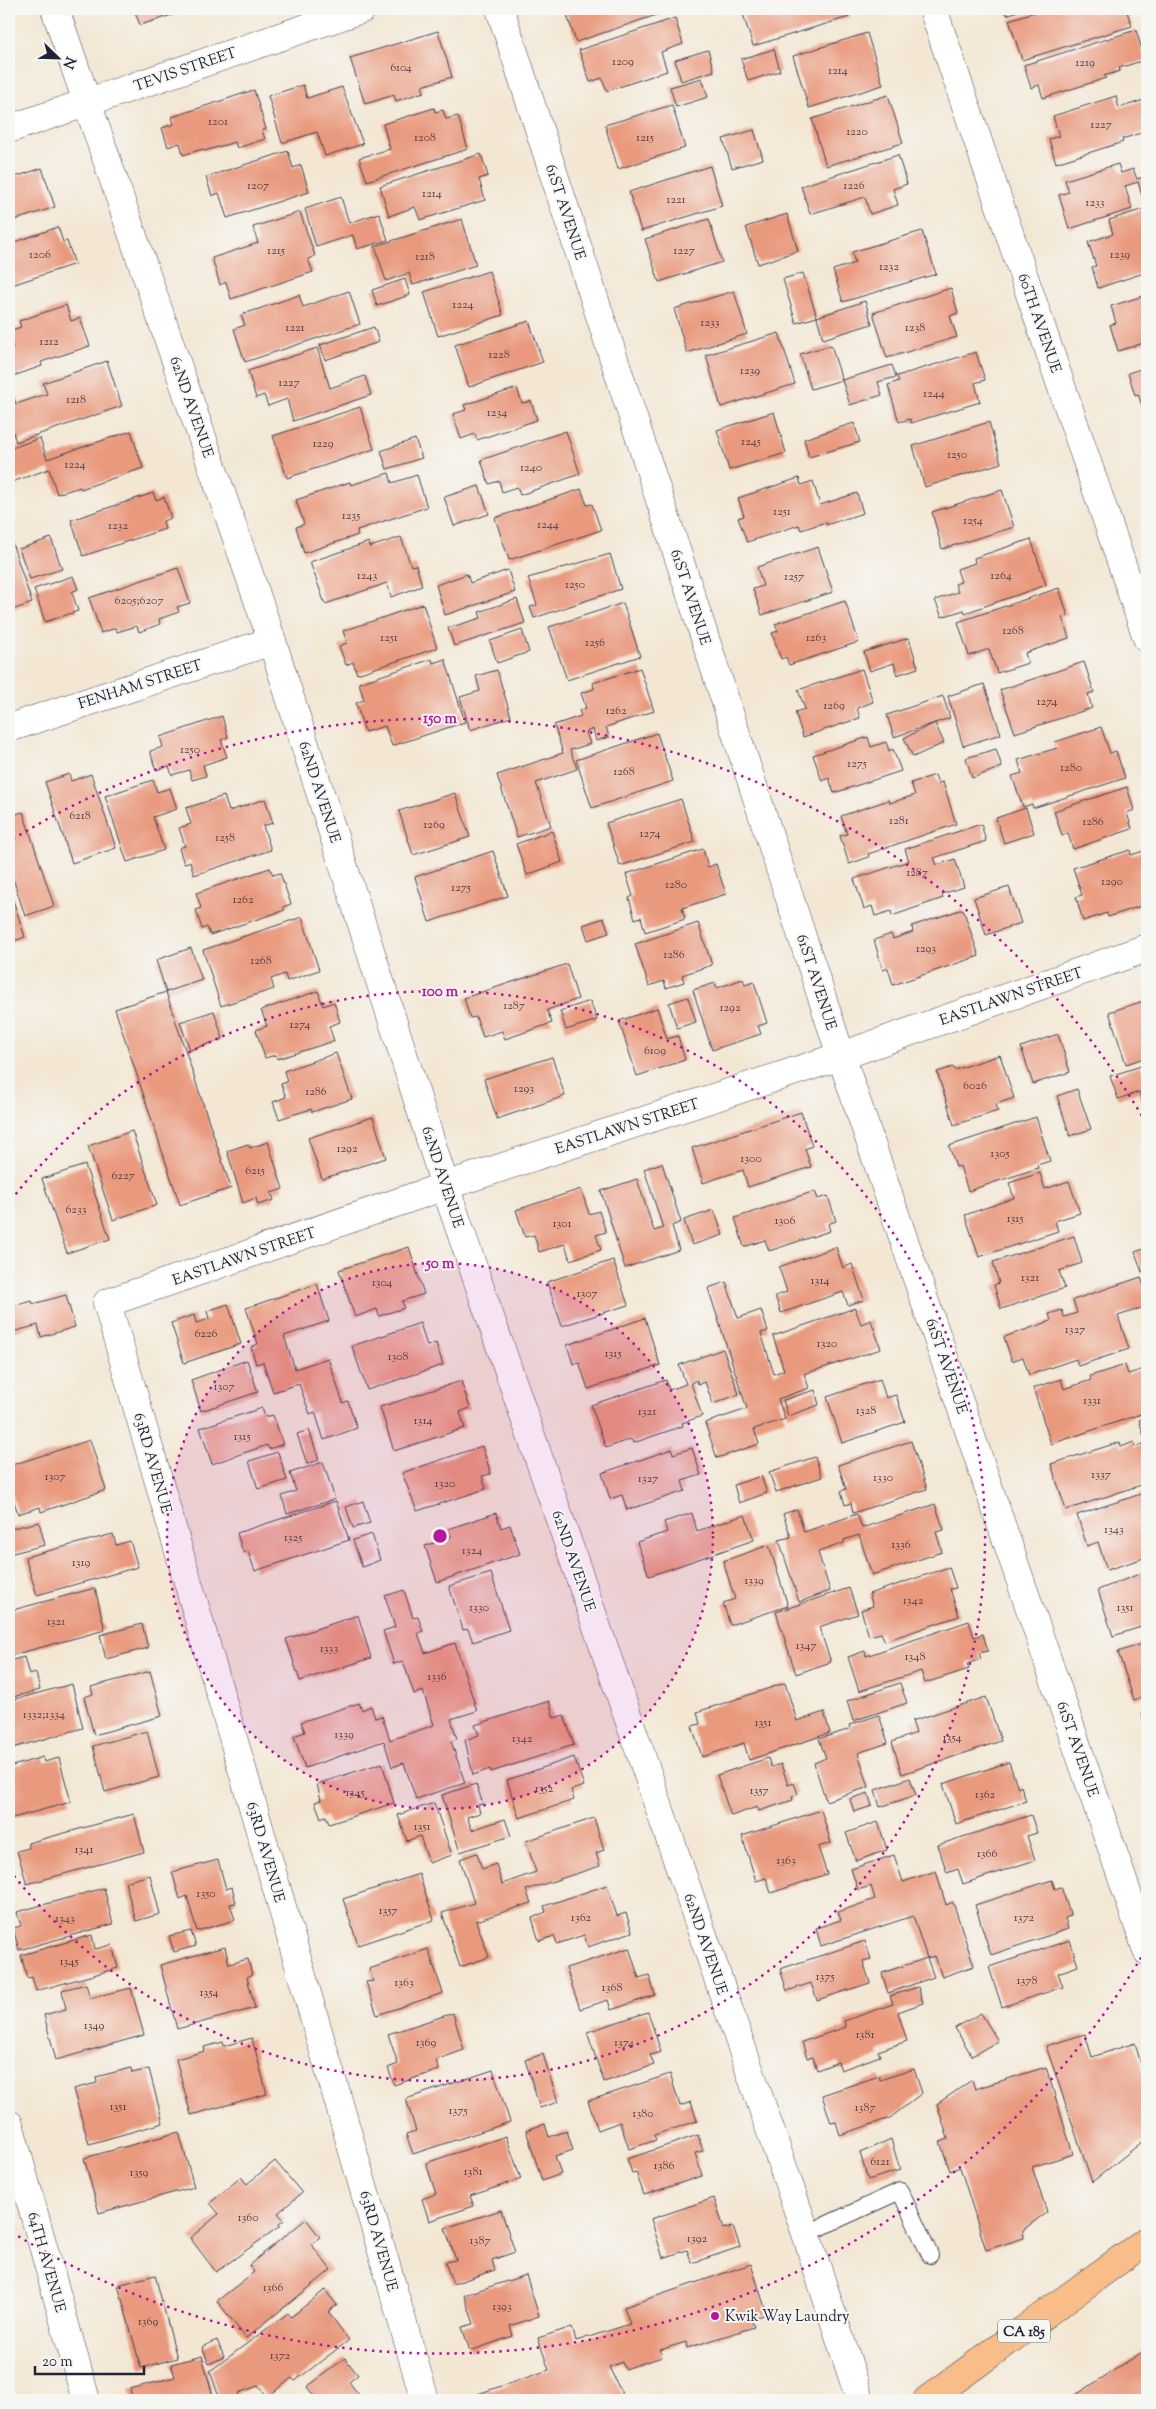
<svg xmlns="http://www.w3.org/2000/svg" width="1156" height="2409" font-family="'Sorts Mill Goudy',serif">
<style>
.building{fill:#e9997d}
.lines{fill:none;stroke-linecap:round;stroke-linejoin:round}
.service-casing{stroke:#414052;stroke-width:18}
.minor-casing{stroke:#414052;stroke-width:29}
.primary-casing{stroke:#414052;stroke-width:29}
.service{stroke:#fff;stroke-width:16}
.minor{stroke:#fff;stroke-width:28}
.primary{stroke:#f8bd89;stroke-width:28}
.ring{fill:none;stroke:#b5179e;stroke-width:2.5;stroke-dasharray:2.5 5}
.poi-dot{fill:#b5179e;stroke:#f6f6f2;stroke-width:2}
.labels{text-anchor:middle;stroke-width:4;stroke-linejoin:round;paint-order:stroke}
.number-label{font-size:12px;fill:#54404c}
.shield{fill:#f6f6f2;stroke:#626272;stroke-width:1}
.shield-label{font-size:14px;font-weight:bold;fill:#22223b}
.street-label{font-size:15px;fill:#22223b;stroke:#f6f6f2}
.poi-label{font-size:15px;fill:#22223b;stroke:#f6f6f2;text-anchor:start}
.centre{fill:#b5179e;stroke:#f6f6f2;stroke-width:2.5}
.ring-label{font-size:15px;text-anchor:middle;font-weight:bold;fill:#b5179e;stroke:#f6f6f2;stroke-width:4;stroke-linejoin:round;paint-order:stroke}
</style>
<rect width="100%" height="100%" fill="#f6f6f2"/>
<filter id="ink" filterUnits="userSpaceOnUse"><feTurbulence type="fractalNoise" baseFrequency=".02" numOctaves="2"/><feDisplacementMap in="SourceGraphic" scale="10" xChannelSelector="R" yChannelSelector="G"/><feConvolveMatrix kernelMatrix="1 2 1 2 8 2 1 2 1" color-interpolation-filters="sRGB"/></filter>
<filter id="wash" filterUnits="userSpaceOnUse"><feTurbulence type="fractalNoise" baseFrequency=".0096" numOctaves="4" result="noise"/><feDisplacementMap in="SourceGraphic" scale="20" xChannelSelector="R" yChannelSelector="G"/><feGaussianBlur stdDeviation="1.12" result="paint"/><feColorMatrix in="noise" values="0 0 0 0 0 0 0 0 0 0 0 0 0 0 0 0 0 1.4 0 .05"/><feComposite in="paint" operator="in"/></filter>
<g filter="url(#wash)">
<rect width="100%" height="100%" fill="#f3e7d4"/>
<g id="blocks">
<g class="building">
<path d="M134,9H191L140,25Z"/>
<path d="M574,9H674L576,42L566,12Z"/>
<path d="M760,9H847L849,17L753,46L743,14Z"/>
<path d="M1005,9H1024L1007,15Z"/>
<path d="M1044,9H1126L1132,26L1022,60L1009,20Z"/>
<path d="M675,18L683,44L661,52L667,71L607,91L602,78L590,82L579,50Z"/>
<path d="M1136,30L1145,60L1119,68L1120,71L1104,76L1106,78L1043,98L1039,85L1031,88L1024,65Z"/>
<path d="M438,31L452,77L422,86L424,92L396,101L394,95L365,104L350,58Z"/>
<path d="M867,33L883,85L809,108L793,56Z"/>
<path d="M774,49L780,71L748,81L741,59Z"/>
<path d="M708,50L714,71L681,81L675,60Z"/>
<path d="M702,78L708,97L676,107L670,87Z"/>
<path d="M303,85L307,98L342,87L363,144L325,156L317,132L282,143L268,96Z"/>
<path d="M254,90L266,129L262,130L265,139L237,148L235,142L204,151L203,149L183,155L180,143L168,147L162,128L174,124L172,117Z"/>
<path d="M888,95L903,143L826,166L812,119Z"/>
<path d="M1116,96L1119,108L1147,99V131L1122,139L1123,142L1056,163L1049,139L1059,136L1053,116Z"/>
<path d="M672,105L685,148L618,169L605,125Z"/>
<path d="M434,108L435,112L443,110L446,119L458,116L468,149L367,181L359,158L390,149L383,124Z"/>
<path d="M754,130L763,159L732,168L723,139Z"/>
<path d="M288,151L293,168L301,165L309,192L227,218L219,193L212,196L206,177Z"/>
<path d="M481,154L488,176L479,179L485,200L420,220L415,207L389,216L380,186Z"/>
<path d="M898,155L907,184L893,189L898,205L870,214L865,197L810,214L801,186Z"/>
<path d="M1118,164L1121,173L1133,169L1137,179L1147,176V202L1144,203L1138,182L1125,186L1132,209L1069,229L1059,195L1069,192L1065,180Z"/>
<path d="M710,166L722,206L641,231L629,192Z"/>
<path d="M42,168L55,207L9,222V179Z"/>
<path d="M341,197L349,223L379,213L388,240L357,249L353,235L316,247L305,209Z"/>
<path d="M1147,208V272L1098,288L1092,267L1096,266L1088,242L1113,234L1109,220Z"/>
<path d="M300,212L315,256L308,259L313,272L231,299L226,282L220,285L212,258L258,243L253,227Z"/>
<path d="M787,214L798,251L758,264L746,227Z"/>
<path d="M462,219L476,265L413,285L409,273L386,281L375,246Z"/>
<path d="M709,219L722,262L659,282L645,239Z"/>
<path d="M58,227L63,242L67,241L75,264L9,286V244Z"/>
<path d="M922,231L936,274L843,302L833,270L855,263L852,252Z"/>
<path d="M489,271L503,315L438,336L424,292Z"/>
<path d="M803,273L817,317L796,323L783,279Z"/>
<path d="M405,279L410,295L377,306L372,290Z"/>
<path d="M951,288L958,313L950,316L957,337L887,358L873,313Z"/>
<path d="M349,291L360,324L245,362L234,329L245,325L241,315L299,295L303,307Z"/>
<path d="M734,291L747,334L687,353L674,309Z"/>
<path d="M1147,295V342L1118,351L1110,325L1116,323L1111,306Z"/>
<path d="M865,301L872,324L823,339L817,317Z"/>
<path d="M66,305L71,321L80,318L90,346L41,362L42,366L13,376L9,362V350L13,348L9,331L21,327L19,321Z"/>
<path d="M529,321L543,362L469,387L455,345Z"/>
<path d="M374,327L379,342L325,360L320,345Z"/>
<path d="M779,333L795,384L721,407L706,355Z"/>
<path d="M831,345L842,380L811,389L800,354Z"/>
<path d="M317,348L330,388L365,376L371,395L293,421L287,399L268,406L264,395L256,398L248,371Z"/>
<path d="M976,352L985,380L975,383L980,402L911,423L910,419L899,422L888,385L899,381L897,376Z"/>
<path d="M107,361L122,406L16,442L9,420V382L16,404L47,394L43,383Z"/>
<path d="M892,365L896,377L878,382L882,395L850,405L842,380Z"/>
<path d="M1147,367V411L1144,412L1138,394L1135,395L1128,373Z"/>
<path d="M517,388L522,403L531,401L537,420L477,440L475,434L461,439L453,414L466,410L464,405Z"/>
<path d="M360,407L374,449L287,478L273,436Z"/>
<path d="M774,412L786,453L729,470L717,430Z"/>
<path d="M989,422L1001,463L925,487L913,446Z"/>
<path d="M854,423L860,442L809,457L804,439Z"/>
<path d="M131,431L143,468L81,489L80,487L57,494L49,469L9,483V449L40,438L47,459Z"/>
<path d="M566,431L580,474L520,495L517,487L502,492L499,481L489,484L481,460Z"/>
<path d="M415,439L422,458L387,469L381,451Z"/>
<path d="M389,473L392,483L417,475L427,507L357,530L358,535L304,553L296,527L304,524L296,500L350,482L351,485Z"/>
<path d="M799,478L801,485L813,481L820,505L857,493L863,513L826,525V522L801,530L799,525L747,542L738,518L744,516L738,498Z"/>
<path d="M479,486L489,514L454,526L444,497Z"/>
<path d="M581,489L587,505L592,504L601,530L509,560L495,518Z"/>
<path d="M1002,490L1014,527L942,549L932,512Z"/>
<path d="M153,493L156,500L164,497L171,518L163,521L165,529L83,556L71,520Z"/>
<path d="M9,534L32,603L9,611Z"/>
<path d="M401,537L411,566L416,565L422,586L391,597L387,583L325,604L310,562L369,542L370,547Z"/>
<path d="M51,538L62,569L30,579L19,549Z"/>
<path d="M1031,539L1046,585L965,613L964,610L942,617L935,600L958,592L955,584L961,582L957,569L975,563L974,558Z"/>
<path d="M818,547L833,592L762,615L753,589L763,586L757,567Z"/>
<path d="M610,554L621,589L534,618L530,607L537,605L528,578Z"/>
<path d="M178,568L190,603L177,607L179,612L159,619L160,624L139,632L137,626L117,632L116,628L101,633L89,598Z"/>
<path d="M508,570L515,592L445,615L436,585L467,574L470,583Z"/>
<path d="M73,576L78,589L72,592L78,611L45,622L34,589Z"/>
<path d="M1059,588L1068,616L1062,617L1069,638L1025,653L1028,663L997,673L989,649L969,656L958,622Z"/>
<path d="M517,599L525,623L454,646L448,628L481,618L479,612Z"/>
<path d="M845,601L859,642L789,665L786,657L781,659L772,633L778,631L775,624Z"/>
<path d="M623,603L640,656L567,680L549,627Z"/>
<path d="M423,604L437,648L357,674L353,662L346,665L339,646L347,643L343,631Z"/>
<path d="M522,630L529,652L497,663L490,641Z"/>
<path d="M909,638L918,668L897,675L894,663L870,671L864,652Z"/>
<path d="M432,659L433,663L445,659L465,722L392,746L385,726L365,732L356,703L364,700L359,683Z"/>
<path d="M1084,662L1094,692L1088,694L1092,708L1015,733L1000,690Z"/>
<path d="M640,668L654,711L606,727L609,737L596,741L593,729L586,732L590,744L570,750L577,769L536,783L551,826L517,837L497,775L563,753L554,725L581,716L579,710L586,708L581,693L594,689L593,683Z"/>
<path d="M862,669L873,702L857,708L860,718L803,737L795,712L805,709L798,690Z"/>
<path d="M497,670L511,717L470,730L460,697L480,691L476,676Z"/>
<path d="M984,684L1001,734L963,746L948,696Z"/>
<path d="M943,696L950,718L935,723L944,743L913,757L904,738L935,723L894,737L887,715Z"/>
<path d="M222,716L228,737L221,740L227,757L203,765L206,776L192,780L189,770L172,775L169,766L156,770L150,751L163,747L160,737Z"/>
<path d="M1101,727L1110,753L1116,751L1125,778L1033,808L1032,804L1023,807L1012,776L1022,773L1018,760L1057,748L1055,742Z"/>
<path d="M657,733L673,781L592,808L576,760Z"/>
<path d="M868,737L871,747L886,742L889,751L893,749L901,771L834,793L829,778L822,781L813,755Z"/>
<path d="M996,749L1002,767L972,778L966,758Z"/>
<path d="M69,774L71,781L91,774L116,848L72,863L45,782Z"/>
<path d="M935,775L938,783L943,782L956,824L868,854L869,857L849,864L840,836L847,834L841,816L889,800L890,803L915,795L911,783Z"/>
<path d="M153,780L157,792L170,788L177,809L153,817L164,850L127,862L105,796Z"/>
<path d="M1127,787L1134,810L1127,813L1132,829L1073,849L1068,833L1062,836L1054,811Z"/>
<path d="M455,793L470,837L413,855L399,811Z"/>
<path d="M224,796L229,811L265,799L273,823L263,826L271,850L194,875L190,861L184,864L179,848L185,846L179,828L191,824L186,808Z"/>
<path d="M681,799L695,842L620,866L606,823Z"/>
<path d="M9,805L12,815L23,812L54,906L25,916L9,866Z"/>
<path d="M1026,808L1034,833L1004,843L996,818Z"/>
<path d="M981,824L986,841L934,858L937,865L955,859L964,887L942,894L943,898L892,916L891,911L875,916L872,906L864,909L854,879L909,861L905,849Z"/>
<path d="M552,831L562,862L527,875L516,844Z"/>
<path d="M703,849L708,867L716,864L726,894L682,908L685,919L645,932L641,917L635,919L629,898L633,896L626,874Z"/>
<path d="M1130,850L1131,855L1147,850V904L1108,917L1107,913L1083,921L1076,897L1082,895L1073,868Z"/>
<path d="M493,851L508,896L429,922L415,877Z"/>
<path d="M270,868L273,875L280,873L291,904L283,907L285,910L210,935L207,927L202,929L196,910L201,908L196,893Z"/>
<path d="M1009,887L1021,923L986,935L974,898Z"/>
<path d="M9,888L25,937L9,943Z"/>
<path d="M963,909L979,956L893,985L888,968L883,970L874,940L891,934L893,939L913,932L912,926Z"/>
<path d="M302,917L319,970L287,981L285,974L271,979L274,989L221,1006L203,950Z"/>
<path d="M604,918L609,933L588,940L583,925Z"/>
<path d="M698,923L712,965L682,975L684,982L666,988L664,981L649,986L635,944Z"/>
<path d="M191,948L202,980L166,992L231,1188L180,1205L115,1009L166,992L156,960Z"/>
<path d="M567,964L578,999L547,1010L552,1023L505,1039L502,1031L483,1037L476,1017L470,1018L464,998Z"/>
<path d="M743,979L745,985L754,982L767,1023L758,1026L761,1034L712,1050L693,990L715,983L717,988Z"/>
<path d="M318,991L323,1006L334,1002L340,1022L329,1026L334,1041L277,1059L276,1055L265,1058L256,1030L267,1026L261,1010Z"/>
<path d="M688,997L696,1022L677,1028L669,1003Z"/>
<path d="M1147,1000V1057L1126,1064L1109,1012Z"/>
<path d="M590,1001L597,1020L566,1030L560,1011Z"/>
<path d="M657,1008L667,1039L678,1036L685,1060L637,1076L619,1021Z"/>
<path d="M214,1011L223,1039L190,1050L180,1022Z"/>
<path d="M1058,1034L1070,1072L1033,1084L1021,1047Z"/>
<path d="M336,1053L352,1099L312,1112L311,1109L279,1119L273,1102L286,1097L281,1084L287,1082L284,1071Z"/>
<path d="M1000,1055L1014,1098L996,1104L998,1111L954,1125L937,1072L953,1067L955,1070Z"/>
<path d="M552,1057L565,1096L497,1119L484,1079Z"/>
<path d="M1141,1066L1147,1085V1106L1144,1107L1139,1092L1118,1099L1110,1076Z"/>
<path d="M1077,1089L1091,1129L1070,1136L1057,1096Z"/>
<path d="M801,1112L812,1146L805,1149L811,1167L748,1187L743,1170L703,1183L692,1148Z"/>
<path d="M373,1117L386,1158L322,1179L308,1138Z"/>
<path d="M1036,1117L1050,1161L1037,1165L1038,1168L968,1191L960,1166L956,1167L949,1146Z"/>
<path d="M132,1131L157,1205L113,1220L88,1146Z"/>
<path d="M268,1142L283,1189L271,1193L274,1200L258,1205L256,1198L243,1203L227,1151L248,1144L250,1148Z"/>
<path d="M662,1163L681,1222L672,1226L679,1250L625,1268L601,1191L637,1179L654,1231L663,1228L644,1169Z"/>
<path d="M85,1165L110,1239L67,1253L42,1179Z"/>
<path d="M1040,1173L1045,1189L1069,1181L1080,1213L1055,1221L1058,1231L979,1257L965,1215L1014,1198L1009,1183Z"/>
<path d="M581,1189L589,1214L599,1211L606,1232L596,1235L601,1250L570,1260L565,1244L539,1252L534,1235L525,1237L516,1210Z"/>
<path d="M815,1191L818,1199L828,1196L836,1221L828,1224L830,1231L769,1251L765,1240L744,1247L735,1218Z"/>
<path d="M714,1210L723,1235L692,1245L684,1220Z"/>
<path d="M1074,1236L1082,1263L1059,1271L1065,1288L1001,1309L994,1285L999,1283L993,1262Z"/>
<path d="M409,1247L424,1294L402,1301L404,1308L379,1316L377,1309L355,1317L339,1270Z"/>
<path d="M836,1247L843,1268L852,1264L864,1300L848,1305L843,1292L781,1313L775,1296L787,1292L779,1267Z"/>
<path d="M1147,1248V1270L1142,1272L1135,1252Z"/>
<path d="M613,1260L628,1305L562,1326L547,1282Z"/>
<path d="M1141,1277L1147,1297V1306L1118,1316L1129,1349L1078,1366L1076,1359L1029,1375L1023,1357L1012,1361L1004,1337L1051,1321L1049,1314L1062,1310L1064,1317L1077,1313L1073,1300Z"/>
<path d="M726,1282L738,1318L761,1310L768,1331L761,1333L774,1374L784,1370L773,1336L855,1308L861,1324L871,1320L881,1349L804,1374L809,1388L778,1399L785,1419L754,1429L759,1444L717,1458L705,1423L747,1409L708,1288Z"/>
<path d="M317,1284L329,1321L284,1336L295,1369L328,1358L343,1403L348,1401L357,1428L324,1440L315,1412L310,1414L299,1384L273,1392L263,1362L256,1364L251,1347L258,1344L246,1308Z"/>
<path d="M66,1295L75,1327L41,1337L38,1325L9,1333V1307L32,1301L33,1304Z"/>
<path d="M228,1304L241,1344L184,1363L171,1323L194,1315L196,1323L209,1319L207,1311Z"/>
<path d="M645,1318L660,1365L588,1389L579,1362L573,1364L567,1345Z"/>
<path d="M420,1323L427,1346L436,1343L443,1365L367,1390L352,1346Z"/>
<path d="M723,1349L739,1394L713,1404L705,1382L698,1384L697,1380L691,1383L702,1416L682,1423L683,1426L633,1443L631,1439L606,1448L591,1405L666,1380L669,1390L686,1384L679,1365Z"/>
<path d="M247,1360L258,1392L201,1411L191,1380Z"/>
<path d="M1125,1365L1128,1374L1144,1369L1147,1379V1412L1051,1444L1033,1388L1061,1379L1064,1389L1091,1380L1090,1376Z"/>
<path d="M880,1379L886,1398L896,1395L905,1422L842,1443L827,1397Z"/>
<path d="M461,1381L470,1408L460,1412L465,1428L394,1451L380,1407Z"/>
<path d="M815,1390L819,1405L788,1416L783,1400Z"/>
<path d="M262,1408L265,1417L273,1415L283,1444L269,1449L267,1445L212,1464L200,1428Z"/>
<path d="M1147,1418V1483L1066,1510L1051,1464L1120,1442L1121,1447L1134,1442L1135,1447L1146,1443L1139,1420Z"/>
<path d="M309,1430L319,1460L307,1464L297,1434Z"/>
<path d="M90,1440L106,1490L41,1512L40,1507L18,1514L9,1485V1466Z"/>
<path d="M911,1441L927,1489L853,1513L851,1503L845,1505L841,1491L846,1489L838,1465Z"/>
<path d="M482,1446L491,1474L482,1476L486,1489L417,1511L402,1473Z"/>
<path d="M692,1448L701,1475L682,1481L685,1491L627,1510L622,1495L610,1499L602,1473L672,1449L673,1454Z"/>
<path d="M278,1452L287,1480L258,1489L249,1461Z"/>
<path d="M815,1457L822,1477L776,1492L769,1472Z"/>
<path d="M323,1462L335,1499L287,1514L282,1496L296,1491L290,1473Z"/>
<path d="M761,1476L767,1493L739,1503L734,1485Z"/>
<path d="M1147,1492V1557L1107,1570L1098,1542L1087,1546L1077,1515Z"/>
<path d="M336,1501L349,1540L255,1571L248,1551L243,1553L237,1533Z"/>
<path d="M363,1501L370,1523L353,1528L346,1507Z"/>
<path d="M935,1504L944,1530L936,1532L942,1552L872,1575L859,1535L844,1540V1543L818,1552L830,1591L799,1602L779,1540L791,1537L783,1514L797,1509L804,1532L857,1514L862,1528Z"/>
<path d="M496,1513L501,1528L510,1525L520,1554L437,1582L425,1546L451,1537L448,1529Z"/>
<path d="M692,1513L697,1531L745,1515L754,1540L649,1576L637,1542L667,1532L664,1522Z"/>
<path d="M39,1522L45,1545L9,1554V1529Z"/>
<path d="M113,1534L116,1545L130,1541L138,1567L37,1595L25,1557Z"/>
<path d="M372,1534L380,1560L362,1567L353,1540Z"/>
<path d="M769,1545L788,1606L730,1625L723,1603L735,1599L723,1561Z"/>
<path d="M949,1567L956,1588L950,1589L959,1616L885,1641L881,1633L869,1636L861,1610L873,1606L869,1594Z"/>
<path d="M1147,1571V1625L1113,1636L1098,1590Z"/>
<path d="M491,1573L509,1630L473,1642L468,1629L463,1630L449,1586Z"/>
<path d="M95,1588L105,1630L9,1656V1611Z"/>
<path d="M849,1588L858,1614L819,1627L831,1662L796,1674L776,1612Z"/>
<path d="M404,1590L413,1618L418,1617L423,1631L418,1633L425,1653L455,1643L477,1711L451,1719L457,1739L451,1741L465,1783L416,1799L404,1763L392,1767L384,1741L305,1768L294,1736L305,1732L301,1722L359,1703L362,1710L371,1706L375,1718L382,1716L390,1740L434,1725L423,1691L414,1694L403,1661L394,1664L383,1631L395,1627L385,1596Z"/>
<path d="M358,1615L371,1658L300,1681L286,1639Z"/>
<path d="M969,1621L974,1637L983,1634L988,1651L979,1653L981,1659L967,1664L969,1669L925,1683L921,1671L859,1691L848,1657L865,1651L866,1656Z"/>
<path d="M142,1624L148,1648L106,1659L100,1635Z"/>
<path d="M1147,1642V1695L1134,1700L1118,1652Z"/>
<path d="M24,1657L29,1675L36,1673L40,1690L9,1698V1661Z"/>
<path d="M150,1671L162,1716L94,1735L84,1697L93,1694L91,1687Z"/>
<path d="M785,1683L797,1721L824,1712L830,1733L749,1760L744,1743L702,1757L692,1726L700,1724L697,1712Z"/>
<path d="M900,1683L907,1703L853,1721L847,1701Z"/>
<path d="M72,1684L83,1728L9,1749V1701Z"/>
<path d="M986,1697L1001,1741L902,1774L892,1742L916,1733L912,1721Z"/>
<path d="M549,1701L554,1718L564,1715L574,1745L491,1772L490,1769L473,1775L465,1740L479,1735L475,1725Z"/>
<path d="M1147,1712V1730L1142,1714Z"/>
<path d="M879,1715L888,1743L858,1753L869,1787L826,1801L814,1763L826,1758L819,1739L850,1729L849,1725Z"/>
<path d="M147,1731L159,1777L105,1792L93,1746Z"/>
<path d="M43,1757L44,1762L59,1758L71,1802L9,1819V1767Z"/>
<path d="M574,1757L584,1786L571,1790L574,1800L519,1818L507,1780Z"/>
<path d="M768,1758L771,1767L781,1764L788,1785L794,1783L798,1794L792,1797L793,1800L759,1811L757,1807L731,1816L717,1775Z"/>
<path d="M1009,1762L1018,1788L1021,1786L1026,1801L956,1824L943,1784Z"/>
<path d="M382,1763L394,1803L329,1824L326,1816L321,1818L315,1802L321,1800L317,1784Z"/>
<path d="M910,1778L916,1795L880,1807L875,1790Z"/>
<path d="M476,1784L483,1804L478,1805L480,1813L467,1817L472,1830L505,1819L511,1836L460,1852L442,1795Z"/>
<path d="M868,1793L872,1806L854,1812L850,1799Z"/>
<path d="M434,1803L452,1855L429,1863L420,1836L407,1841L398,1815Z"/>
<path d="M821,1810L831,1843L818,1847L827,1874L771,1893L766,1878L756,1881L742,1836Z"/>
<path d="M134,1814L144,1852L27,1884L17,1851L29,1848L28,1843Z"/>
<path d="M1031,1815L1037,1833L1027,1836L1035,1860L963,1884L958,1869L947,1873L938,1845Z"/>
<path d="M594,1818L604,1850L596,1853L600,1866L526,1890L531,1903L476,1921L489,1957L460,1967L442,1913L474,1903L460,1859L477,1853L482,1869L496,1864L502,1884L536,1872L526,1841Z"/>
<path d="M878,1822L887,1850L856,1861L846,1833Z"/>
<path d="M894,1855L903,1882L936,1871L946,1905L953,1902L974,1966L942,1977L935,1956L927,1958L913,1916L821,1946L816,1928L841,1920L838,1912L875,1899L871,1886L858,1890L851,1869Z"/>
<path d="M218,1860L226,1889L232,1887L236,1903L230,1904L235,1920L197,1931L187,1896L180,1899L172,1872Z"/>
<path d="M419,1874L434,1920L358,1945L343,1899Z"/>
<path d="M150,1875L160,1914L136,1921L125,1882Z"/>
<path d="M1052,1880L1055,1889L1061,1887L1071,1916L1065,1918L1068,1929L991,1955L975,1905Z"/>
<path d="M607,1885L617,1916L626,1913L632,1932L588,1947L584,1935L557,1944L554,1936L539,1941L532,1918L546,1912L544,1906Z"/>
<path d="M104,1888L113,1924L19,1950L13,1928L21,1926L17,1912Z"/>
<path d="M191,1931L196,1946L174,1952L169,1936Z"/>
<path d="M92,1935L95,1949L112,1945L118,1968L36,1991L32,1977L27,1978L21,1955Z"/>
<path d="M1070,1940L1078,1966L1058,1973L1063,1987L1002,2007L989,1967Z"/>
<path d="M865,1941L871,1959L863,1961L870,1983L817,2000L811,1983L787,1991L780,1969Z"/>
<path d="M225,1947L229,1964L248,1959L252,1975L247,1977L255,2008L177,2029L160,1965Z"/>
<path d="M629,1948L639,1978L649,1975L655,1995L611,2010L608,2000L580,2009L566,1968Z"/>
<path d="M428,1949L443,1993L377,2015L366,1982L373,1981L369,1969Z"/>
<path d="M927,1958L934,1977L888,1993L882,1973Z"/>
<path d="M86,1984L90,1998L131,1988L144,2035L56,2060L44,2015L66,2009L62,1990Z"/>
<path d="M918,1987L923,2003L898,2012L907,2041L878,2051L880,2056L841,2070L838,2062L817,2070L813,2057L807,2058L802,2042L846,2027L844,2021L893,2004L890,1996Z"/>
<path d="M648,2012L661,2052L650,2055L654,2065L604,2082L587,2032Z"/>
<path d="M453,2013L464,2050L436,2060L439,2070L394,2085L388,2068L398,2064L388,2034Z"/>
<path d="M981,2013L998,2041L972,2056L955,2028Z"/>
<path d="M1085,2034L1092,2057L1135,2043L1147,2085V2138L1092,2182L1046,2046Z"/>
<path d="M252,2038L267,2094L191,2115L176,2059L205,2051L204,2047L223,2042L224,2046Z"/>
<path d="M543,2054L558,2102L540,2108L525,2060Z"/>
<path d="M1046,2067L1073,2154L1032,2167L1047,2212L1023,2230L1024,2238L986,2250L960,2167L950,2171L940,2142L948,2139L937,2104L972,2080L975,2089Z"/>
<path d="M131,2068L132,2073L149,2069L163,2123L89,2144L73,2089L97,2083L96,2077Z"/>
<path d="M914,2069L922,2093L890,2118L840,2135L836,2122L831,2123L822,2095L879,2076L880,2080Z"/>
<path d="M493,2070L510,2122L413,2154L406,2134L416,2131L406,2099Z"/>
<path d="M670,2074L680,2106L691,2102L697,2121L654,2135L656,2140L629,2149L620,2122L598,2130L588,2101Z"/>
<path d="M545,2124L549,2137L567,2131L573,2150L555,2156L561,2174L542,2181L526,2130Z"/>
<path d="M179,2132L194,2187L99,2213L84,2158Z"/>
<path d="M698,2135L703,2151L695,2153L702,2176L644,2195L636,2172L632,2173L627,2159Z"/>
<path d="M506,2136L521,2179L470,2196L474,2206L429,2221L422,2199L436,2194L426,2163Z"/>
<path d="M891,2139L900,2170L868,2180L860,2153Z"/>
<path d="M275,2161L302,2193L278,2213L284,2220L279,2224L280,2226L216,2272L190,2238L219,2214L210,2203L241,2177L247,2184Z"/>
<path d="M714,2198L724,2229L733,2226L740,2247L692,2263L687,2250L663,2258L651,2219Z"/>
<path d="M501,2210L515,2252L492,2260L495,2270L453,2284L445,2262L456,2260L445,2228Z"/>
<path d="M306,2219L320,2237L311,2244L331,2270L246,2338L217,2301L254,2272L249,2265Z"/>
<path d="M751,2264L767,2314L751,2319L754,2327L687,2348L686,2342L660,2350L662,2357L625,2369L622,2362L609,2367L625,2400H460L549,2370L538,2338L572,2327L576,2341L630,2324L624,2307Z"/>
<path d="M155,2275L177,2358L141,2368L118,2285Z"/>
<path d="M526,2275L539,2316L510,2326L513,2336L470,2351L462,2327L474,2324L464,2295Z"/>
<path d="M325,2290L337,2305L328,2312L349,2340L295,2381L292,2378L267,2397L258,2386L238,2393L241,2400H220L210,2371L288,2313L291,2317Z"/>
<path d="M217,2340L224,2357L209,2364L202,2347Z"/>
<path d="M1147,2349V2400H1068Z"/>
<path d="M202,2356L214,2400H133L130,2389L175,2377L171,2364Z"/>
<path d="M345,2358L358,2375L349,2382L363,2400H308L314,2396L307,2387Z"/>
</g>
</g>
</g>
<g filter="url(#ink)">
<use href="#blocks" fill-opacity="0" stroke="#414052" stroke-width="1"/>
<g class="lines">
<g class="service-casing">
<path id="service" d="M806,2234L900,2191L930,2255"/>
</g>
<g class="minor-casing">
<g id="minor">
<path d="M55,9L272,641L445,1186L806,2234L860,2400"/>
<path d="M500,9L841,1056L1147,1951"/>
<path d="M933,9L1147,638"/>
<path d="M9,129L362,9"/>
<path d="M9,728L272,641"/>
<path d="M9,2124L86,2400"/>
<path d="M425,2400L107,1303L445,1186L841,1056L1147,948"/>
</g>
</g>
<g class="primary-casing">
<path id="primary" d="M927,2400L1147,2240"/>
</g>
<use href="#service" class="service"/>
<use href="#minor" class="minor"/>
<use href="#primary" class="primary"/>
</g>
</g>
<circle cx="440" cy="1536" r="273" fill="#b5179e" fill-opacity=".12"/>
<g class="ring">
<circle cx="440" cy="1536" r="273"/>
<path d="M11 1200A545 545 0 1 1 11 1872"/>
<path d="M1145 1951A818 818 0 0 1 13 2233M13 839A818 818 0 0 1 1145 1121"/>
</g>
<circle class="poi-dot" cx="715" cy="2316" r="5"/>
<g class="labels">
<g class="number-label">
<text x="623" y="65">1209</text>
<text x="1085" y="66">1219</text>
<text x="401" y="71">6104</text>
<text x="838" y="74">1214</text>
<text x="218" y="125">1201</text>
<text x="1101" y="128">1227</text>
<text x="857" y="135">1220</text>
<text x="425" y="141">1208</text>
<text x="645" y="141">1215</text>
<text x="258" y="189">1207</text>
<text x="854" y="189">1226</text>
<text x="432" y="197">1214</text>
<text x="676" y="203">1221</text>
<text x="1095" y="206">1233</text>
<text x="276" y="254">1215</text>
<text x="684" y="254">1227</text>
<text x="40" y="258">1206</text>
<text x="1120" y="258">1239</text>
<text x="425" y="260">1218</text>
<text x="889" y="270">1232</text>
<text x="463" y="308">1224</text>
<text x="710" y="326">1233</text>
<text x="295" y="331">1221</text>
<text x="915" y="331">1238</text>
<text x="49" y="345">1212</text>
<text x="499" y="358">1228</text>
<text x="750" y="374">1239</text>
<text x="289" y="386">1227</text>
<text x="934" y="397">1244</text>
<text x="76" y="403">1218</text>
<text x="497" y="416">1234</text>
<text x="751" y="445">1245</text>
<text x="323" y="447">1229</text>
<text x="957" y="458">1250</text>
<text x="75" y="468">1224</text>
<text x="531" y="471">1240</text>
<text x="782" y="515">1251</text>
<text x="351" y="519">1235</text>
<text x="973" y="524">1254</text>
<text x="548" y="528">1244</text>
<text x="118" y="529">1232</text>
<text x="367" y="579">1243</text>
<text x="1001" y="579">1264</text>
<text x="794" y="580">1257</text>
<text x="575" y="588">1250</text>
<text x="139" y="604">6205;6207</text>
<text x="1013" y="634">1268</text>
<text x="389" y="641">1251</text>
<text x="816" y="641">1263</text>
<text x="595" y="646">1256</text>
<text x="1047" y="705">1274</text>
<text x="834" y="709">1269</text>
<text x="616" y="714">1262</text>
<text x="190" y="753">1250</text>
<text x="857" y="767">1275</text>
<text x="1071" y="771">1280</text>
<text x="624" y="775">1268</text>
<text x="80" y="819">6218</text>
<text x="899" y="824">1281</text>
<text x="1093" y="825">1286</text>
<text x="434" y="828">1269</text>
<text x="650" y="837">1274</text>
<text x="225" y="841">1258</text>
<text x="917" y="876">1287</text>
<text x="1112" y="885">1290</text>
<text x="676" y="888">1280</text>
<text x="461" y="891">1275</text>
<text x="243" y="903">1262</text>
<text x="926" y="952">1293</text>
<text x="674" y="958">1286</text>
<text x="261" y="964">1268</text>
<text x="514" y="1009">1287</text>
<text x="730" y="1011">1292</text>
<text x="300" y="1028">1274</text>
<text x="655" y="1054">6109</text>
<text x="975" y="1089">6026</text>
<text x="524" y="1092">1293</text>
<text x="316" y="1095">1286</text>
<text x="347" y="1152">1292</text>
<text x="1000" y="1157">1305</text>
<text x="751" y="1162">1300</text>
<text x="255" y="1174">6215</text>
<text x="123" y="1179">6227</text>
<text x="76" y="1213">6233</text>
<text x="1015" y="1222">1315</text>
<text x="785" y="1224">1306</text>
<text x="562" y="1227">1301</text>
<text x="1030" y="1281">1321</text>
<text x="820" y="1284">1314</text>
<text x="382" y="1286">1304</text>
<text x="587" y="1297">1307</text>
<text x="1075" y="1333">1327</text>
<text x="206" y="1337">6226</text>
<text x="827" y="1347">1320</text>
<text x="613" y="1357">1315</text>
<text x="398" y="1360">1308</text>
<text x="224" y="1390">1307</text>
<text x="1092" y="1404">1331</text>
<text x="866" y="1414">1328</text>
<text x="647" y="1415">1321</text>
<text x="423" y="1424">1314</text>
<text x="242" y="1440">1315</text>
<text x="1101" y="1478">1337</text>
<text x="55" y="1480">1307</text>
<text x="883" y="1481">1330</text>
<text x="648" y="1482">1327</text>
<text x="445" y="1487">1320</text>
<text x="1114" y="1533">1343</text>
<text x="293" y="1541">1325</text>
<text x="901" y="1548">1336</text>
<text x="472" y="1554">1324</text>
<text x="81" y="1566">1319</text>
<text x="754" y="1584">1339</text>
<text x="913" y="1604">1342</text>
<text x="479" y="1611">1330</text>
<text x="1125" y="1611">1351</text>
<text x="56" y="1625">1321</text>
<text x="806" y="1649">1347</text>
<text x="329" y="1652">1333</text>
<text x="915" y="1660">1348</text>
<text x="437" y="1680">1336</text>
<text x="44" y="1718">1332;1334</text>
<text x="763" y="1726">1351</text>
<text x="344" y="1738">1339</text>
<text x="952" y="1741">1354</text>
<text x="522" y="1742">1342</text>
<text x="544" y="1792">1352</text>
<text x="759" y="1794">1357</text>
<text x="355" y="1796">1345</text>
<text x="985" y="1798">1362</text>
<text x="422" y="1830">1351</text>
<text x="84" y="1853">1341</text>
<text x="987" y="1857">1366</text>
<text x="786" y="1864">1363</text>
<text x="206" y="1897">1350</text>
<text x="388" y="1914">1357</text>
<text x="581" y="1921">1362</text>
<text x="1024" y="1921">1372</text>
<text x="65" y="1922">1343</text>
<text x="69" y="1965">1345</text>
<text x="825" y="1980">1375</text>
<text x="1027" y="1984">1378</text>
<text x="404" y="1986">1363</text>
<text x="612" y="1991">1368</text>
<text x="209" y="1996">1354</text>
<text x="94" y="2029">1349</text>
<text x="865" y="2038">1381</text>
<text x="426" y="2046">1369</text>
<text x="624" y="2046">1374</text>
<text x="118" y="2110">1351</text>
<text x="865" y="2111">1387</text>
<text x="458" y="2114">1375</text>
<text x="643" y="2117">1380</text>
<text x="880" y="2165">6121</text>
<text x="664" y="2169">1386</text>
<text x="473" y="2175">1381</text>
<text x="139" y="2176">1359</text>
<text x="248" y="2221">1360</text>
<text x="697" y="2242">1392</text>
<text x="480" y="2244">1387</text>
<text x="273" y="2291">1366</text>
<text x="502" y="2310">1393</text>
<text x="148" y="2325">1369</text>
<text x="280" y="2359">1372</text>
</g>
<rect class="shield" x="998" y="2319.5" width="52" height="23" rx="4"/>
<g class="shield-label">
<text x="1024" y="2336">CA 185</text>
</g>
<g class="street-label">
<text transform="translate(185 69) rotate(-19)" y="5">TEVIS STREET</text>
<text transform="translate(566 212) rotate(72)" y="5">61ST AVENUE</text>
<text transform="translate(1040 323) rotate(71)" y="5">60TH AVENUE</text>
<text transform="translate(192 407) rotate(71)" y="5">62ND AVENUE</text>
<text transform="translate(691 597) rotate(72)" y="5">61ST AVENUE</text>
<text transform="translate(140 684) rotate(-18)" y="5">FENHAM STREET</text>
<text transform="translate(320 792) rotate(72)" y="5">62ND AVENUE</text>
<text transform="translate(817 982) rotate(72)" y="5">61ST AVENUE</text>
<text transform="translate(1011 996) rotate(-19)" y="5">EASTLAWN STREET</text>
<text transform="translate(627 1126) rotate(-18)" y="5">EASTLAWN STREET</text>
<text transform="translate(443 1177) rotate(72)" y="5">62ND AVENUE</text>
<text transform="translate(244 1256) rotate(-19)" y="5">EASTLAWN STREET</text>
<text transform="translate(947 1366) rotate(71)" y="5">61ST AVENUE</text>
<text transform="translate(153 1463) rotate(74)" y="5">63RD AVENUE</text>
<text transform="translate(574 1561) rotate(71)" y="5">62ND AVENUE</text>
<text transform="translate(1078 1749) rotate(71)" y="5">61ST AVENUE</text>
<text transform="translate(266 1852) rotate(74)" y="5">63RD AVENUE</text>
<text transform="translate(706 1944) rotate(71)" y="5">62ND AVENUE</text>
<text transform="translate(379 2241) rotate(74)" y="5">63RD AVENUE</text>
<text transform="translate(47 2262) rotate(74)" y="5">64TH AVENUE</text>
</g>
<g class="poi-label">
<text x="725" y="2321">Kwik Way Laundry</text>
</g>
</g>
<circle cx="440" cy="1536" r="8" class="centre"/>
<g class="ring-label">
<text x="440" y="723">150 m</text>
<text x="440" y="996">100 m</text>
<text x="440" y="1268">50 m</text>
</g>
<rect width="1156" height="2409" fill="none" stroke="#f6f6f2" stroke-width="30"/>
<g transform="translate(58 58) rotate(113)" stroke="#f6f6f2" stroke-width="4" paint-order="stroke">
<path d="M0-4L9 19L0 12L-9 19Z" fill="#22223b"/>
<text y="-8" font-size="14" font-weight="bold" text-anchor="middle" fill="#22223b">N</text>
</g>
<path d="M35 2366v8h109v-8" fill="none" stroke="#22223b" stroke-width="2.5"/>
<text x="42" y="2366" font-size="15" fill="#22223b" stroke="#f6f6f2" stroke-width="4" paint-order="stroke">20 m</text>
</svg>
